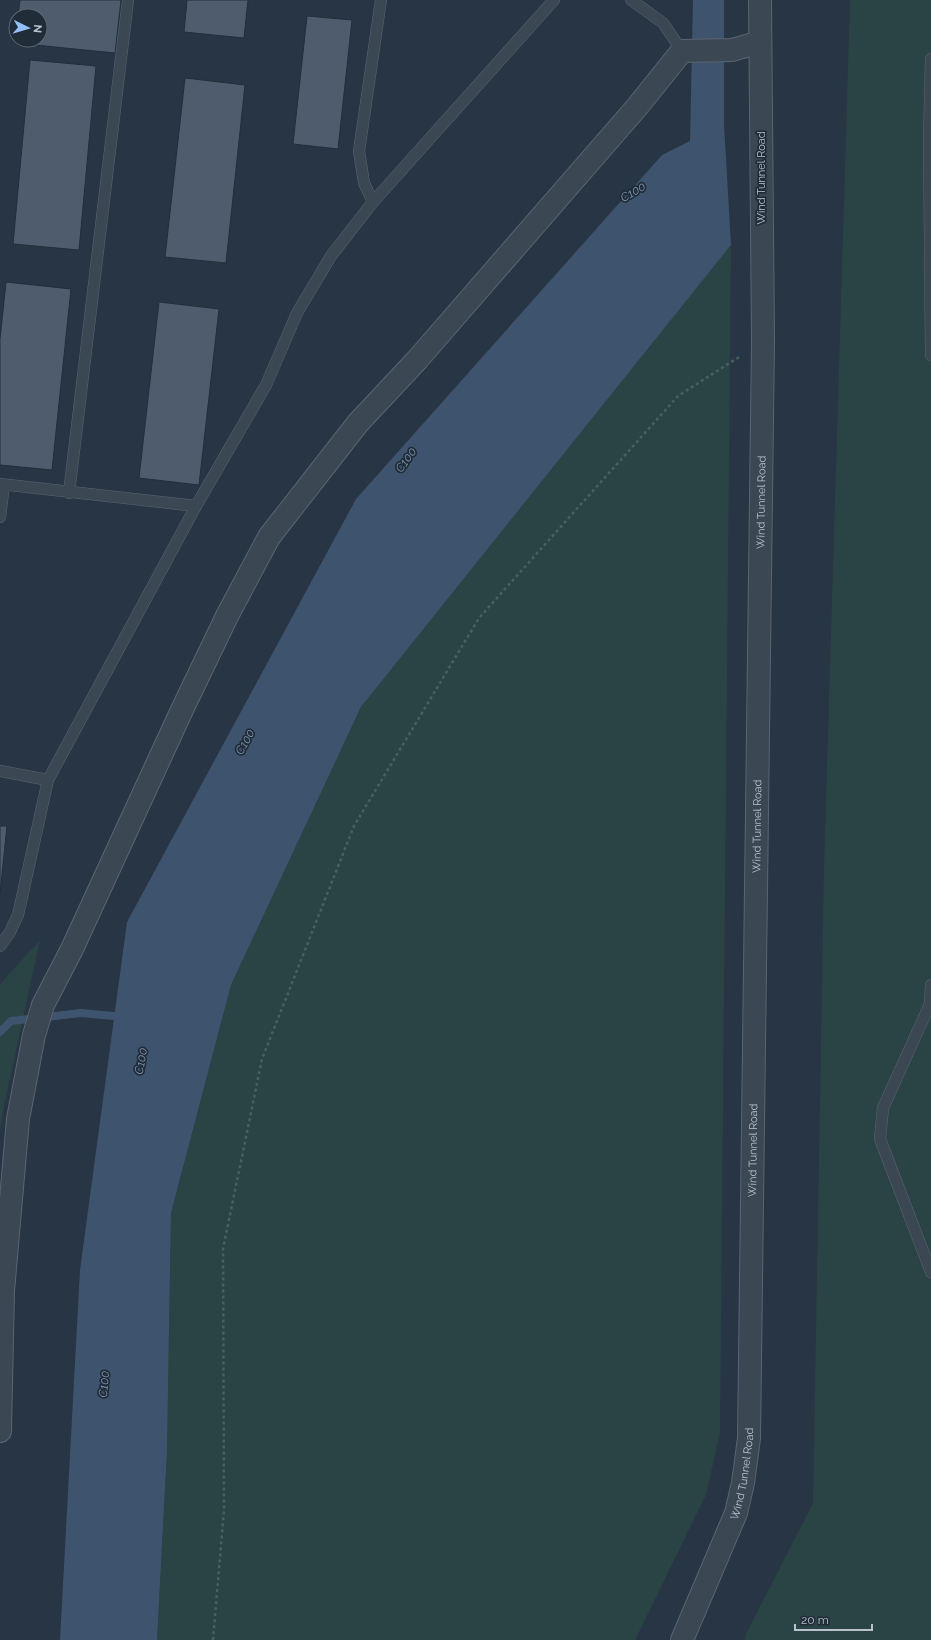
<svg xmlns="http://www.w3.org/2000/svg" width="931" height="1640" font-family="Raleway,sans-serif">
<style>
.green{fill:#2a4345}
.water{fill:#3e536d}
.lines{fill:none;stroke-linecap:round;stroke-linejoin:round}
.stream{stroke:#3e536d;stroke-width:8}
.building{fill:#4e5c6d;stroke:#232e3b}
.service-casing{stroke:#5b6571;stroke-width:12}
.minor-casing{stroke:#5b6571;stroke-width:24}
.tertiary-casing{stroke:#5b6571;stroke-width:24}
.path{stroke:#486061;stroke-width:2.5;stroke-dasharray:3 3;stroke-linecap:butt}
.service{stroke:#3c4754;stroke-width:11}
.minor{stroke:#3c4754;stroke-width:22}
.tertiary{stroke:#3c4754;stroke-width:22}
.labels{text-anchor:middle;stroke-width:3.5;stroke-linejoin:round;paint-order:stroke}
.street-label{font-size:11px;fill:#bac2cd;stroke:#212c39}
.water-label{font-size:12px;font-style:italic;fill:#7b94af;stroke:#212c39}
</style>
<rect width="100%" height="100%" fill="#283544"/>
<g class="green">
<path d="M850,0H931V1640H745L746,1634L813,1503L824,866Z"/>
<path d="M731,245L720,1433L706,1495L635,1640H157L167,1452L171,1213L231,985L361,707Z"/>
<path d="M40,940L2,1116L0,1133V984Z"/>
</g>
<path class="water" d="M693,0H724V124L731,245L361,707L231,985L171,1213L167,1452L157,1640H60L80,1270L127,922L356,499L662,155L690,141Z"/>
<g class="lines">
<path class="stream" d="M0,1032L11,1021L81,1013L114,1016"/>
</g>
<g class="building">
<path d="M20,0H121L115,53L15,43L16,34V40H40V16H18Z"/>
<path d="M187,0H248L244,38L184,32Z"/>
<path d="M307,16L352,20L338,149L293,144Z"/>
<path d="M30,60L96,66L79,250L13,244Z"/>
<path d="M185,78L245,85L226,263L165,257Z"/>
<path d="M6,282L71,289L52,470L0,465V339Z"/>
<path d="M159,302L219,309L199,485L139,478Z"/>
<path d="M0,826H7L0,894Z"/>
</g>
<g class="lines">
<g class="service-casing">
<g id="service">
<path d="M631,0L663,23L682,51"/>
<path d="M931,59L929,140L931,355"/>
<path d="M373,202L364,183L359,151L381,0"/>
<path d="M0,484L196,506"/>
<path d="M69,493L128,0"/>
<path d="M0,517L4,485"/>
<path d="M0,771L48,780"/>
<path d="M0,946L10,932L18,915L48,780L196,506L266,385L297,313L331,256L373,202L554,0"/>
<path d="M931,985L930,1004L883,1108L880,1139L931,1272"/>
</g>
</g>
<g class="minor-casing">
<path id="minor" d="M0,1431L3,1291L18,1119L34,1035L43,1005L72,949L181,712L227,616L269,537L358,423L417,360L637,107L682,51L732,50L760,42"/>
</g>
<g class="tertiary-casing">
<g id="tertiary">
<path id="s1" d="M682,1640L736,1513L743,1483L749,1438L763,341L760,0"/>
</g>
</g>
<path class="path" d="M213,1640L224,1510L223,1249L262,1059L354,826L479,618L678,396L739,357"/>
<use href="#service" class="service"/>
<use href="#minor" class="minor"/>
<use href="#tertiary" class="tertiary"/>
</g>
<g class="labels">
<g class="street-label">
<text transform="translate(761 178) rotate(-90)" y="4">Wind Tunnel Road</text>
<text dy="4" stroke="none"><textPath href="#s1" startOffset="1150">Wind Tunnel Road</textPath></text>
<text dy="4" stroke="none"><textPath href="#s1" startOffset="826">Wind Tunnel Road</textPath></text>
<text dy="4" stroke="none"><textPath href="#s1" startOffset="502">Wind Tunnel Road</textPath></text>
<text dy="4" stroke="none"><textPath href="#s1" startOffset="178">Wind Tunnel Road</textPath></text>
</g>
<g class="water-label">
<text transform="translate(633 192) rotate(-31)" y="4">C100</text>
<text transform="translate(406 460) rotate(-55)" y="4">C100</text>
<text transform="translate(245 742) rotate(-61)" y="4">C100</text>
<text transform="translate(141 1061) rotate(-80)" y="4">C100</text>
<text transform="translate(104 1384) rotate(-86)" y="4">C100</text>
</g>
</g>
<g transform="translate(28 28) rotate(95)"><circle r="19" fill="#212c39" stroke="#5e6874"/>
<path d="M0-3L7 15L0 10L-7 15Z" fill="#94bff8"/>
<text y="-6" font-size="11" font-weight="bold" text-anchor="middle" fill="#bac2cd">N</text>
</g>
<path d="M795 1624v6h77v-6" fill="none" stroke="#bac2cd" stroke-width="2"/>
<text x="801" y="1624" font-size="12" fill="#bac2cd" stroke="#212c39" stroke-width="3" paint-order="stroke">20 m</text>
</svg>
